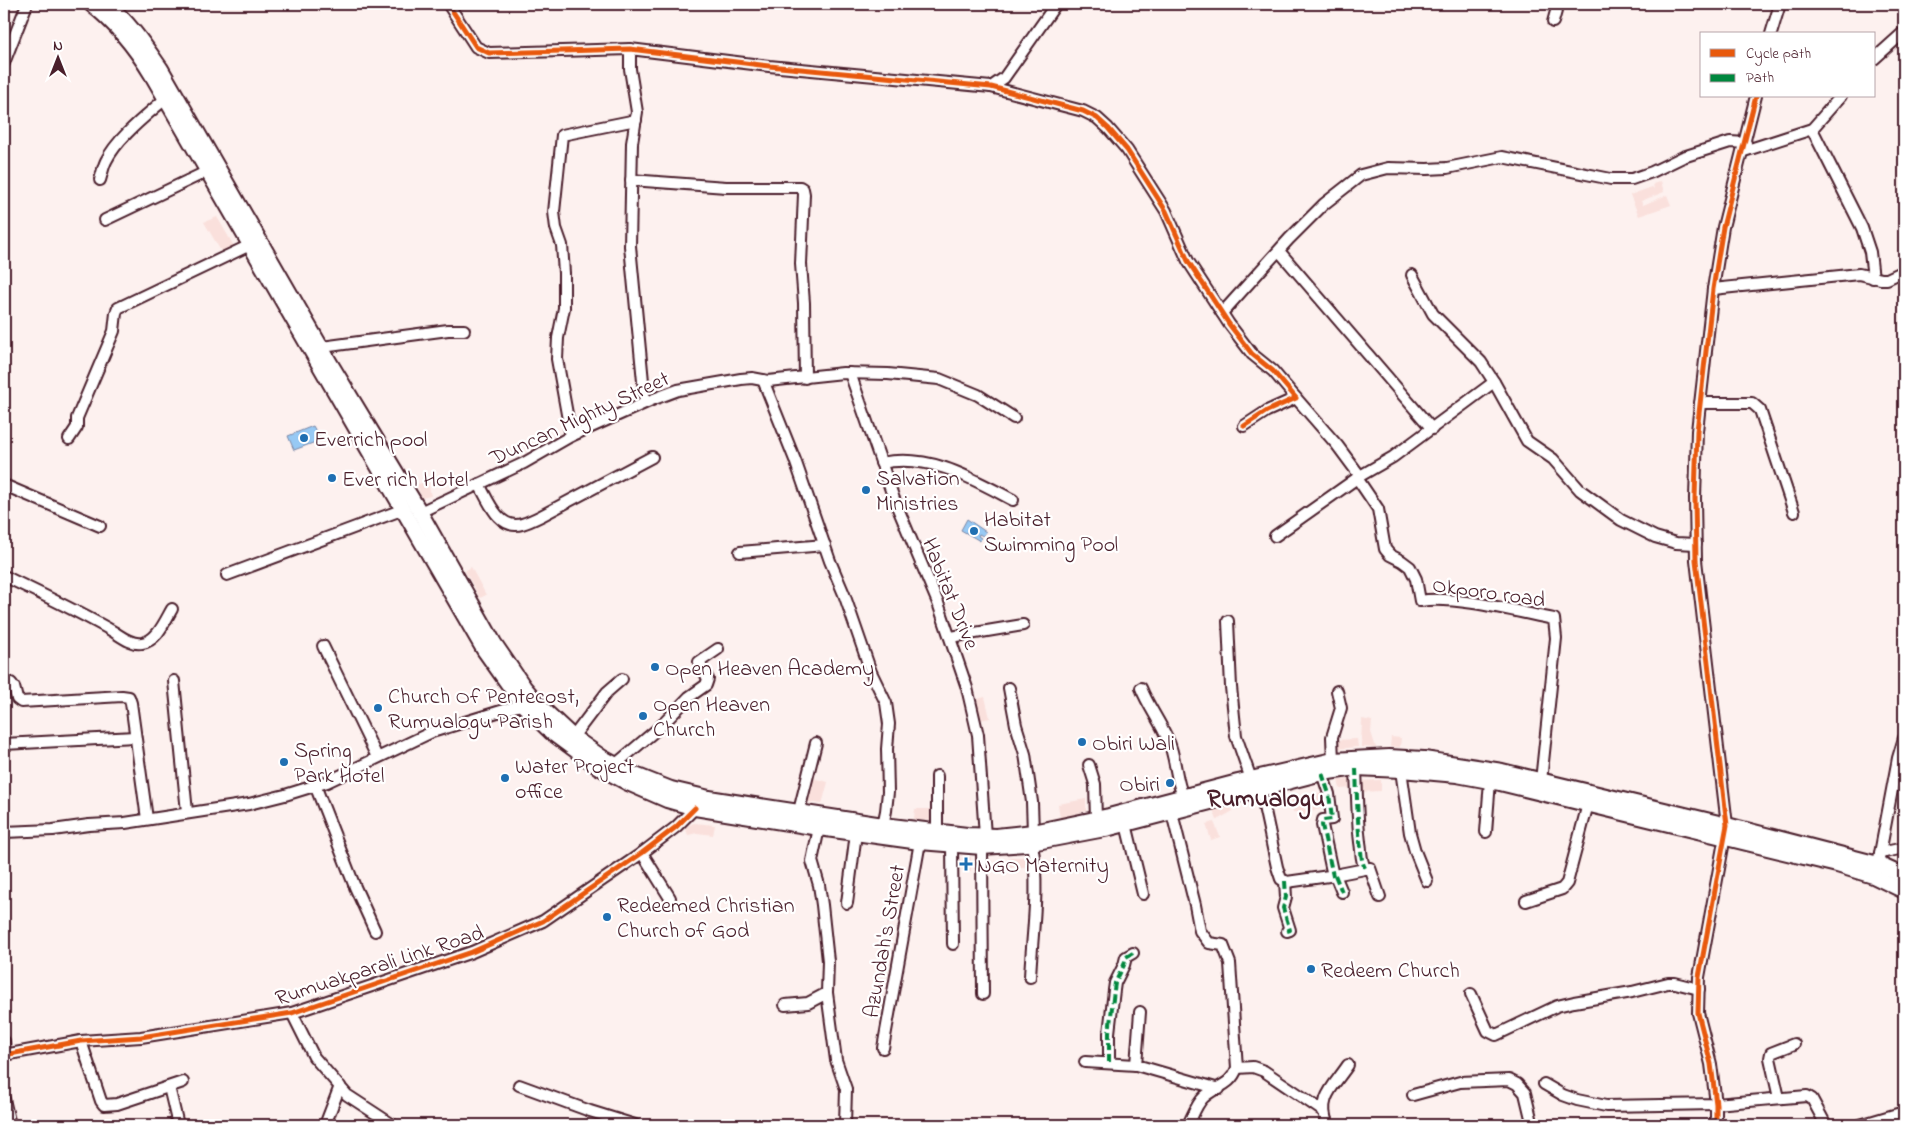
<svg xmlns="http://www.w3.org/2000/svg" width="1908" height="1129" font-family="'Indie Flower',sans-serif">
<style>
.built{fill:#fae0dc}
.water{fill:#97c9f4;stroke:#7885a4}
.lines{fill:none;stroke-linecap:round;stroke-linejoin:round}
.minor-casing{stroke:#4a1f2b;stroke-width:14}
.secondary-casing{stroke:#4a1f2b;stroke-width:18}
.minor{stroke:#fff;stroke-width:10}
.secondary{stroke:#fff;stroke-width:14}
.quiet{stroke:#00873e;stroke-width:4;stroke-dasharray:8 4;stroke-linecap:butt}
.cycleway-casing{stroke:#fff;stroke-width:8}
.cycleway{stroke:#e8590c;stroke-width:5}
.poi-dot{fill:#1f6fb2;stroke:#fff;stroke-width:2}
.labels{text-anchor:middle;stroke-width:4.5;stroke-linejoin:round;paint-order:stroke}
.street-label{font-size:22px;fill:#4a1f2b;stroke:#fff}
.poi-label{font-size:22px;fill:#4a1f2b;stroke:#fff;text-anchor:start}
.quarter-label{font-size:25px;font-weight:bold;fill:#4a1f2b;stroke:#fff}
</style>
<rect width="100%" height="100%" fill="#fdf1ef"/>
<filter id="ink" filterUnits="userSpaceOnUse"><feTurbulence type="fractalNoise" baseFrequency=".02" numOctaves="2"/><feDisplacementMap in="SourceGraphic" scale="10" xChannelSelector="R" yChannelSelector="G"/><feConvolveMatrix kernelMatrix="1 2 1 2 8 2 1 2 1" color-interpolation-filters="sRGB"/></filter>
<g filter="url(#ink)">
<g class="built">
<path d="M1661,181L1664,192L1641,201L1643,205L1667,195L1671,205L1639,216L1630,195L1652,187L1654,189L1653,184Z"/>
<path d="M217,217L234,246L222,253L204,222Z"/>
<path d="M428,482L431,496L421,498L417,484Z"/>
<path d="M471,567L486,595L480,598L465,571Z"/>
<path d="M985,697L990,718L980,720L977,699Z"/>
<path d="M1362,719L1372,721L1371,732L1376,748L1361,747Z"/>
<path d="M1391,737L1401,738L1400,747H1390Z"/>
<path d="M1357,739L1358,747L1335,749L1333,740Z"/>
<path d="M812,778L828,782L822,804L807,802Z"/>
<path d="M1353,779L1352,788L1340,789L1338,780Z"/>
<path d="M1381,780V791L1360,792V781Z"/>
<path d="M1326,792L1328,808L1308,811V814L1300,816V812H1293L1291,797Z"/>
<path d="M1086,799V811L1060,818L1058,804Z"/>
<path d="M1230,805L1233,811L1217,820L1213,810L1218,808L1220,810Z"/>
<path d="M915,809H935V821L914,820Z"/>
<path d="M1214,822L1220,837L1211,840L1206,824Z"/>
<path d="M694,823L715,825L713,835L697,833L688,835L685,827Z"/>
<path d="M962,857H971V871L962,870Z"/>
<rect x="1009" y="857" width="23" height="10"/>
</g>
<g class="water">
<path d="M313,426L321,440L294,450L288,436Z"/>
<path d="M967,519L986,532L983,536L979,534L978,536L981,538L980,541L961,530Z"/>
</g>
<g class="lines">
<g class="minor-casing">
<g id="minor">
<path d="M448,4L476,47L489,53L630,49L769,66L991,87L1083,111L1097,118L1108,128L1127,150L1166,211L1188,261L1229,324L1252,354L1273,371L1296,398L1267,411L1244,426"/>
<path d="M1553,22L1558,4"/>
<path d="M1771,34L1780,4"/>
<path d="M630,49V69L637,112L632,143L630,246L645,402"/>
<path d="M1874,59L1904,32"/>
<path d="M4,63L27,4"/>
<path d="M991,87L1004,78L1056,4"/>
<path d="M1812,129L1862,228L1870,252L1873,278"/>
<path d="M1744,151L1812,129L1841,96"/>
<path d="M100,180C102,174 103,167 106,161C118,137 146,116 166,98"/>
<path d="M631,180L726,187H800L803,189L804,194L801,264L804,303L805,378"/>
<path d="M105,220L208,171"/>
<path d="M1279,251L1432,429"/>
<path d="M1713,289L1859,274L1881,279H1887L1904,271"/>
<path d="M1222,313L1289,239L1324,204L1361,175L1388,168L1427,169L1447,168L1502,157L1611,179H1632L1652,172L1683,157L1730,142L1746,143"/>
<path d="M322,347L448,330H464"/>
<path d="M849,373L851,376L894,499L938,603L967,688L978,735L985,836"/>
<path d="M763,380L795,460L830,561L844,594L871,672L886,703L889,724L887,749L888,792L886,811L883,825"/>
<path d="M1494,382L1527,441L1553,459L1580,490L1621,520L1655,537L1676,543L1696,544"/>
<path d="M1296,398L1337,445L1360,476L1393,457L1494,382L1481,362L1433,314L1412,275"/>
<path d="M1700,403H1752L1760,410L1794,512"/>
<path d="M571,436L557,359L558,338L564,308V273L562,245L556,228L554,212L562,135L636,120"/>
<path d="M69,439L77,427V418L114,331L116,313L118,308L250,245"/>
<path d="M881,463C930,453 971,478 1013,500"/>
<path d="M1357,478L1378,509L1385,549L1390,555L1402,561L1410,567L1416,579L1420,601C1454,595 1518,612 1554,619L1556,638L1541,781"/>
<path d="M479,484C488,500 499,531 522,524C529,522 535,519 541,516L652,457"/>
<path d="M4,485L100,526"/>
<path d="M420,512L524,463L571,436L654,399L678,390L741,379L752,378L768,381L843,373L888,374L939,379L978,395L1014,418"/>
<path d="M1275,536L1360,476"/>
<path d="M740,552L825,545"/>
<path d="M227,575L404,509"/>
<path d="M4,576C41,594 78,611 114,632C122,637 132,645 142,643C157,641 165,621 172,609"/>
<path d="M1228,621L1231,687L1236,736L1251,779"/>
<path d="M951,637L1023,625"/>
<path d="M323,646L377,757"/>
<path d="M174,681L187,812"/>
<path d="M4,682L11,683L14,687L17,699L21,702L122,696L129,697L131,703L147,819"/>
<path d="M1009,688L1016,725L1025,754L1032,802L1033,832"/>
<path d="M1141,688C1148,706 1160,721 1168,740C1176,757 1175,778 1183,796"/>
<path d="M573,737L607,692L622,679"/>
<path d="M4,744L135,737"/>
<path d="M1333,760L1332,737L1341,708L1337,691"/>
<path d="M616,764L661,726L689,697L706,685L708,679L699,662L718,649"/>
<path d="M1089,765L1095,784L1096,819"/>
<path d="M1356,768C1357,793 1357,818 1360,842C1362,853 1360,858 1365,868"/>
<path d="M1401,770L1410,833L1415,851L1427,881"/>
<path d="M1322,773L1329,794L1332,819L1323,820L1322,825L1333,876"/>
<path d="M937,776V831"/>
<path d="M315,785L355,887L375,931"/>
<path d="M1260,788L1277,867L1281,879L1287,882L1329,876L1370,868L1380,897"/>
<path d="M799,811L816,743"/>
<path d="M1172,813L1195,905L1200,931L1209,943L1223,945L1230,963L1237,1068C1231,1086 1216,1086 1204,1097C1197,1103 1192,1117 1188,1125"/>
<path d="M1126,824L1143,894"/>
<path d="M4,832L53,830L89,825L125,823L249,804L285,795L327,782L432,732L527,703"/>
<path d="M1486,832L1490,781"/>
<path d="M952,844L953,944"/>
<path d="M982,847L983,994"/>
<path d="M642,853L670,898"/>
<path d="M1880,853L1904,848"/>
<path d="M1878,864L1898,758L1904,738"/>
<path d="M1335,875L1342,892"/>
<path d="M1285,881L1286,897L1283,908L1290,930L1287,931"/>
<path d="M1526,901L1562,889L1567,883L1588,804"/>
<path d="M847,903L856,833"/>
<path d="M1030,977C1032,933 1040,887 1032,844"/>
<path d="M827,993L836,1060L846,1089L845,1125"/>
<path d="M1471,994L1488,1031L1496,1035L1557,1006L1574,1002L1632,992L1668,983H1675L1699,989"/>
<path d="M785,1005L808,1003L827,993L828,961L822,905L819,885L812,861L819,828"/>
<path d="M292,1013L314,1057L347,1095L393,1125"/>
<path d="M4,1041L5,1055"/>
<path d="M81,1041L101,1101L104,1105L117,1104L183,1082"/>
<path d="M883,1048L920,842"/>
<path d="M4,1055L81,1041L141,1037L292,1013L472,952L543,921L642,853L676,827L695,808"/>
<path d="M1085,1062L1136,1065L1219,1089"/>
<path d="M1109,1062V1033L1114,990L1115,983L1124,965L1126,957L1133,953"/>
<path d="M1136,1065L1140,1012"/>
<path d="M1237,1068L1253,1067L1264,1071L1323,1111"/>
<path d="M1544,1084L1563,1095L1577,1100L1606,1106L1716,1104L1807,1096L1812,1099L1826,1125"/>
<path d="M519,1085L590,1111L635,1125"/>
<path d="M169,1087L178,1125"/>
<path d="M1413,1095L1460,1082L1509,1080L1517,1084L1525,1093L1531,1118V1125"/>
<path d="M1779,1098L1770,1058L1771,1053L1794,1044"/>
<path d="M4,1099L10,1125"/>
<path d="M325,1125L340,1086"/>
<path d="M1328,1125C1316,1099 1334,1086 1348,1065"/>
<path d="M1716,1125V1104L1711,1064L1698,1013L1699,977L1727,825L1696,560L1695,498L1697,431L1713,289L1723,227L1756,96"/>
<path d="M1860,1125L1904,1112"/>
</g>
</g>
<g class="secondary-casing">
<g id="secondary">
<path d="M91,4C117,24 135,47 152,75L484,650L523,705L551,732L597,766L628,783L667,800L695,808L819,828L920,842L982,847L1026,844L1110,828L1322,773L1356,768L1401,770L1457,775L1500,783L1837,865L1873,876L1904,891"/>
<path d="M107,4C129,22 145,46 161,69L330,363L420,512L494,643L524,687L542,708L573,737L603,758L633,774L671,789L709,798L883,825L967,835L996,836L1033,832L1109,816L1238,782L1333,760L1389,757L1424,759L1502,771L1727,825L1878,864L1904,876"/>
</g>
</g>
<use href="#minor" class="minor"/>
<use href="#secondary" class="secondary"/>
<g class="quiet">
<path d="M1356,768C1357,793 1357,818 1360,842C1362,853 1360,858 1365,868"/>
<path d="M1322,773L1329,794L1332,819L1323,820L1322,825L1333,876"/>
<path d="M1335,875L1342,892"/>
<path d="M1285,881L1286,897L1283,908L1290,930L1287,931"/>
<path d="M1109,1062V1033L1114,990L1115,983L1124,965L1126,957L1133,953"/>
</g>
<g class="cycleway-casing">
<g id="cycleway">
<path d="M448,4L476,47L489,53L630,49L769,66L991,87L1083,111L1097,118L1108,128L1127,150L1166,211L1188,261L1229,324L1252,354L1273,371L1296,398L1267,411L1244,426"/>
<path d="M4,1055L81,1041L141,1037L292,1013L472,952L543,921L642,853L676,827L695,808"/>
<path d="M1716,1125V1104L1711,1064L1698,1013L1699,977L1727,825L1696,560L1695,498L1697,431L1713,289L1723,227L1756,96"/>
</g>
</g>
<use href="#cycleway" class="cycleway"/>
</g>
</g>
<g class="poi-dot">
<circle cx="304" cy="438" r="5"/>
<circle cx="332" cy="478" r="5"/>
<circle cx="866" cy="490" r="5"/>
<circle cx="974" cy="531" r="5"/>
<circle cx="655" cy="667" r="5"/>
<circle cx="378" cy="708" r="5"/>
<circle cx="643" cy="716" r="5"/>
<circle cx="1082" cy="742" r="5"/>
<circle cx="284" cy="762" r="5"/>
<circle cx="505" cy="778" r="5"/>
<circle cx="1170" cy="783" r="5"/>
<path d="M963.5 856.5h5v5h5v5h-5v5h-5v-5h-5v-5h5z"/>
<circle cx="607" cy="917" r="5"/>
<circle cx="1311" cy="969" r="5"/>
</g>
<g class="labels">
<g class="street-label">
<text transform="translate(579 417) rotate(-25)" y="8">Duncan Mighty Street</text>
<text transform="translate(1489 591) rotate(8)" y="8">Okporo road</text>
<text transform="translate(952 593) rotate(68)" y="8">Habitat Drive</text>
<text transform="translate(883 941) rotate(-80)" y="8">Azundah's Street</text>
<text transform="translate(379 964) rotate(-18)" y="8">Rumuakparali Link Road</text>
</g>
<g class="poi-label">
<text x="314" y="446">Everrich pool</text>
<text x="876" y="485">Salvation<tspan x="876" dy="25">Ministries</tspan></text>
<text x="342" y="486">Ever rich Hotel</text>
<text x="984" y="526">Habitat<tspan x="984" dy="25">Swimming Pool</tspan></text>
<text x="665" y="675">Open Heaven Academy</text>
<text x="388" y="703">Church Of Pentecost,<tspan x="388" dy="25">Rumualogu Parish</tspan></text>
<text x="653" y="711">Open Heaven<tspan x="653" dy="25">Church</tspan></text>
<text x="1092" y="750">Obiri Wali</text>
<text x="294" y="757">Spring<tspan x="294" dy="25">Park Hotel</tspan></text>
<text x="515" y="773">Water Project<tspan x="515" dy="25">office</tspan></text>
<text x="1160" y="791" text-anchor="end">Obiri</text>
<text x="977" y="872">NGO Maternity</text>
<text x="617" y="912">Redeemed Christian<tspan x="617" dy="25">Church of God</tspan></text>
<text x="1321" y="977">Redeem Church</text>
</g>
<g class="quarter-label">
<text x="1266" y="806">Rumualogu</text>
</g>
</g>
<rect width="1908" height="1129" fill="none" stroke="#fff" stroke-width="20"/>
<rect x="10" y="10" width="1888" height="1109" fill="none" stroke="#4a1f2b" stroke-width="2" filter="url(#ink)"/>
<rect x="1700" y="32" width="175" height="65" fill="#ffffff" stroke="#b7a5aa"/>
<rect x="1710" y="49" width="25" height="8" fill="#e8590c" stroke="#b7a5aa"/>
<text x="1746" y="58" font-size="15" fill="#4a1f2b">Cycle path</text>
<rect x="1710" y="74" width="25" height="8" fill="#00873e" stroke="#b7a5aa"/>
<text x="1746" y="82" font-size="15" fill="#4a1f2b">Path</text>
<g transform="translate(58 58)" stroke="#ffffff" stroke-width="4" paint-order="stroke">
<path d="M0-4L9 19L0 12L-9 19Z" fill="#4a1f2b"/>
<text y="-8" font-size="14" font-weight="bold" text-anchor="middle" fill="#4a1f2b">N</text>
</g>
</svg>
